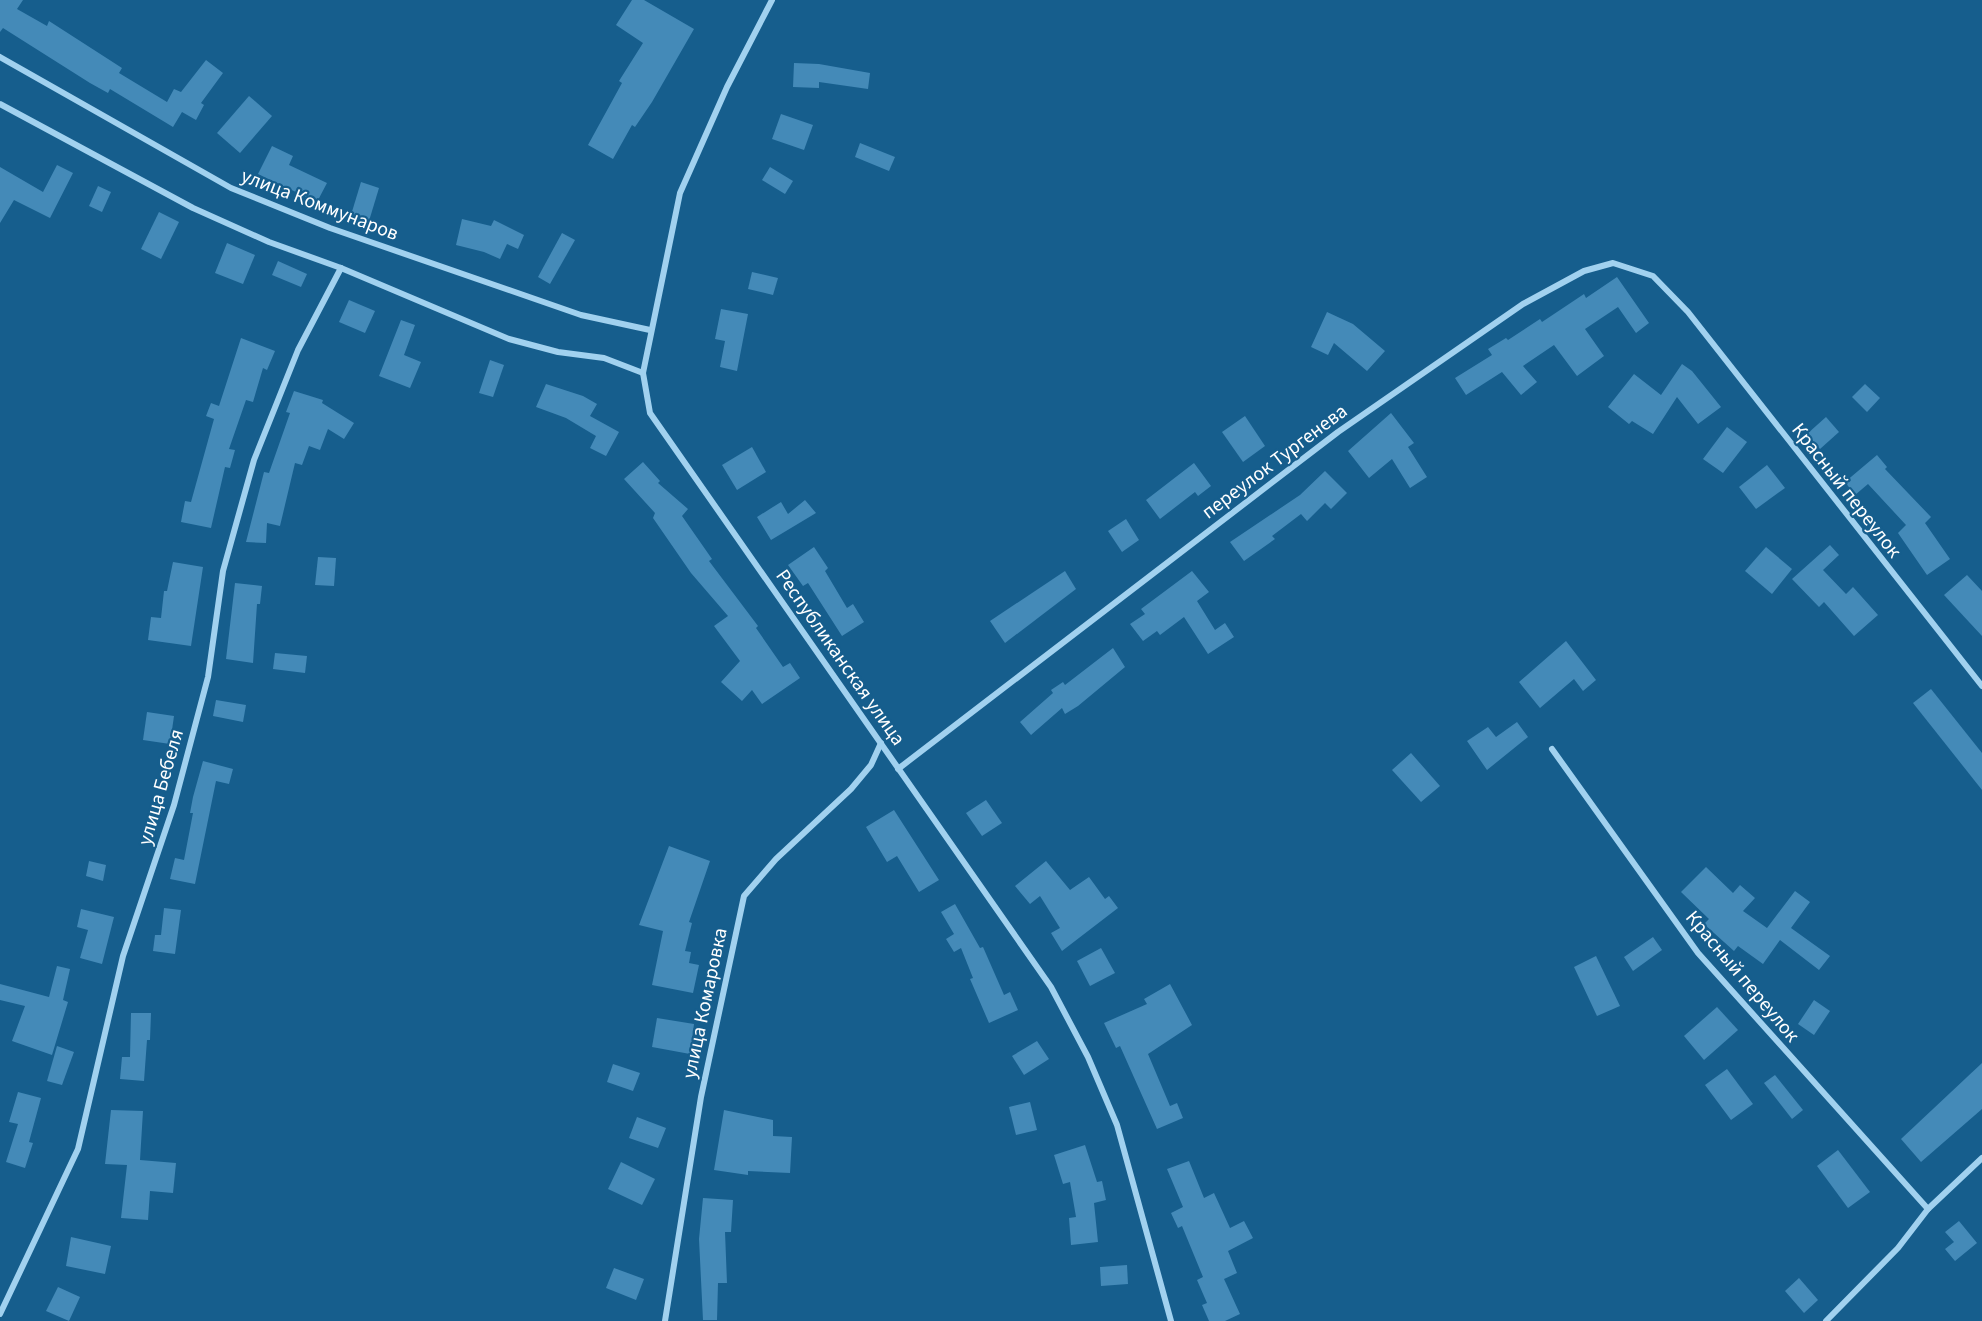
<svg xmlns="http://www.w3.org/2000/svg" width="1982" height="1321" font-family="'Source Sans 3',sans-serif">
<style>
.building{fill:#448ab8}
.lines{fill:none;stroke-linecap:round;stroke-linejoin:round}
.street{stroke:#a1d1ef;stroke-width:6}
.labels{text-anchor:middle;stroke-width:4.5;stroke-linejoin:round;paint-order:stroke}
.street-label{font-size:20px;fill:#fff;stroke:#165e8d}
</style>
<rect width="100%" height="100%" fill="#165e8d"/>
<g class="building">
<path d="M0,0H23L17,9L47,26L49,21L122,68L119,73L167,102L174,89L181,92L206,60L223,73L201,103L204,105L196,120L182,112L173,127L110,89L108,93L90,83L3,28L0,32Z"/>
<path d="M632,0H644L694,29L652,102L635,127L632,125L613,159L588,145L622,83L619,81L643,43L616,25Z"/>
<path d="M794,63L819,64L870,73L868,89L819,82V88L793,87Z"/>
<path d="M249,96L272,116L240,153L217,133Z"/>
<path d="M781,114L813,125L804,150L772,139Z"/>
<path d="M860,143L895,157L889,171L855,157Z"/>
<path d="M272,146L293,156L289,165L327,183L317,202L258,174Z"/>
<path d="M57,165L73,173L50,218L14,200L0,223V167L43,192Z"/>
<path d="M770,167L793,181L785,194L762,180Z"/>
<path d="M361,182L379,188L369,221L351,215Z"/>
<path d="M98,186L111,192L102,212L89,206Z"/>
<path d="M159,212L179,222L161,259L141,249Z"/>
<path d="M462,219L491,226L494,220L524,235L518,249L507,244L500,259L484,252L456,245Z"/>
<path d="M562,233L575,240L550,284L538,277Z"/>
<path d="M227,243L255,255L243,284L215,273Z"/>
<path d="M278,261L307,274L301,287L272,275Z"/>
<path d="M752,272L778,278L773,295L748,289Z"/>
<path d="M1617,277L1649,323L1636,333L1618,307L1585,329L1604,356L1577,376L1554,345L1523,366L1537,382L1521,395L1502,372L1466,395L1455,378L1492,355L1488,349L1506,338L1508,340L1540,319L1542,322L1584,294L1586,298Z"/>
<path d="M349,300L375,311L365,333L339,322Z"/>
<path d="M721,309L748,314L737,371L720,367L725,341L715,339Z"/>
<path d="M1327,312L1353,324L1385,351L1367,371L1334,343L1328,355L1311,347Z"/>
<path d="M401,320L415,325L404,355L421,362L410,388L379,376Z"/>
<path d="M241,338L275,351L267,370L263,368L253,402L246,400L229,449L235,450L230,468L225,467L211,528L181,522L185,501L191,502L214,419L206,416L211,403L219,406Z"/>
<path d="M490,360L504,365L493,397L479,393Z"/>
<path d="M1682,364L1692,371L1721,407L1698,424L1677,397L1653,434L1632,421L1629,424L1608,407L1634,374L1661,395Z"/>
<path d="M546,384L583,396L597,404L590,416L619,432L606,456L590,448L596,436L566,418L536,407Z"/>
<path d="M1865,384L1880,398L1867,412L1852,397Z"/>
<path d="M294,391L323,400L322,403L354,423L344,439L328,429L320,450L309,446L302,465L295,463L280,526L267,523L266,543L246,542L264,472L269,473L290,413L286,412Z"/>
<path d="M1391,413L1414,443L1408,447L1427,477L1410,488L1392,459L1369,478L1348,451Z"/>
<path d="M1245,416L1265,446L1243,462L1222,432Z"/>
<path d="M1826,417L1839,432L1820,449L1807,434Z"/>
<path d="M1727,427L1747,442L1723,473L1703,459Z"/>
<path d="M752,447L766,472L737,490L722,465Z"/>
<path d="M1877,455L1887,467L1885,469L1931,517L1925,523L1950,559L1927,575L1898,533L1906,525L1868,484L1855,495L1845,482Z"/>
<path d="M643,462L660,481L658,483L688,509L682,516L712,559L709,561L758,626L756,628L783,667L790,663L800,678L762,704L752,690L742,701L721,682L740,661L714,626L728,616L691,573L653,518L655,513L624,479Z"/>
<path d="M1194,463L1211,486L1198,496L1195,492L1160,519L1146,500Z"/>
<path d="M1767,465L1785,488L1756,509L1739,487Z"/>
<path d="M1325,471L1347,493L1331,509L1325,503L1307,521L1301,514L1272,536L1275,539L1244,561L1230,542L1300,495Z"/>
<path d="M805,500L816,513L771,540L757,517L781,502L788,514Z"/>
<path d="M1126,519L1139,540L1122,552L1108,531Z"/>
<path d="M1830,545L1839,555L1823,570L1846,594L1853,587L1878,615L1854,636L1824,602L1819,607L1792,579Z"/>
<path d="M814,547L828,568L825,571L847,608L853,604L864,622L842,636L808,583L803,586L788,565Z"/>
<path d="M1766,547L1792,569L1772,594L1745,571Z"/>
<path d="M318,557L336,558L334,586L315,585Z"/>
<path d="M173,562L203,567L191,646L148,640L151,617L161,618L164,591H167Z"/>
<path d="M1065,571L1076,589L1005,643L990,621Z"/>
<path d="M1192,571L1209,592L1197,601L1215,630L1225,623L1234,637L1208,654L1184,617L1160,635L1157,631L1143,641L1130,624L1145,614L1141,609Z"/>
<path d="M1967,575L1982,591V636L1944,595Z"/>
<path d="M235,583L262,586L260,604H257L253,663L226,659Z"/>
<path d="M1566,641L1596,680L1583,691L1574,679L1540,708L1519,682Z"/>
<path d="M1113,648L1125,667L1078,706L1065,714L1062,708L1031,735L1020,722L1053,693L1051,690L1063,682L1065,685Z"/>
<path d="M275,653L307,656L305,673L273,669Z"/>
<path d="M1931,689L1982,753V790L1913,703Z"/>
<path d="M216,700L246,705L243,722L213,716Z"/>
<path d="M147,712L174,716L170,744L143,740Z"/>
<path d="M1517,722L1528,737L1487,770L1467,741L1488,727L1496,737Z"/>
<path d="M1411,753L1440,786L1421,802L1392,770Z"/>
<path d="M203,761L233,769L229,784L216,781L195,884L170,879L175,858L184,860L193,813H190L193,797Z"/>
<path d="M986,800L1002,823L982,836L966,813Z"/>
<path d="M894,810L939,880L919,892L897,856L887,862L866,827Z"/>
<path d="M669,846L710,861L689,922L692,923L685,951L691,952L689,963L699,965L693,993L652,985L663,931L639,925Z"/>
<path d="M89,861L106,865L103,881L86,876Z"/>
<path d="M1046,861L1070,890L1089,877L1105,899L1109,896L1118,908L1062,951L1051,933L1060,928L1040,896L1030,904L1015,886Z"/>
<path d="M1706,867L1733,893L1740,885L1755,898L1743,911L1767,928L1795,891L1810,902L1791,928L1830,956L1819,970L1780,940L1763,964L1738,946L1734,951L1704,924L1709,919L1681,892Z"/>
<path d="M955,904L980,948L983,947L1004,995L1010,992L1018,1010L989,1023L970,979L973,978L961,948L954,952L946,939L954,934L941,912Z"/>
<path d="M164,908L181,910L175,954L153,951L155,935H161Z"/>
<path d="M81,909L114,917L102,964L80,958L88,930L77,927Z"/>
<path d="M1653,937L1662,950L1633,971L1624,957Z"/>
<path d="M1101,948L1115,973L1090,986L1077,961Z"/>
<path d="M1596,956L1620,1006L1597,1016L1574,967Z"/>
<path d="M57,966L70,969L63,1000L68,1002L52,1055L12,1041L25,1006L0,1000V984L49,997Z"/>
<path d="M1170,984L1192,1025L1148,1054L1170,1106L1177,1103L1183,1118L1157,1129L1120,1046L1116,1048L1104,1023L1147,1004L1144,999Z"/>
<path d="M1814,1000L1830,1011L1814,1035L1798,1024Z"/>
<path d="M1717,1007L1738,1030L1704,1060L1684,1036Z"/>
<path d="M131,1013H151L150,1040H147L144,1081L120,1079L122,1057H130Z"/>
<path d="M657,1018L694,1024L690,1054L652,1047Z"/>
<path d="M1037,1041L1049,1059L1024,1075L1012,1056Z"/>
<path d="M57,1046L74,1052L62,1085L47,1081Z"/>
<path d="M1982,1063V1109L1921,1162L1901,1139Z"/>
<path d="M613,1064L640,1073L633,1091L607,1082Z"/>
<path d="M1727,1069L1753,1104L1731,1120L1705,1085Z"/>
<path d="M1775,1075L1803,1110L1792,1119L1764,1083Z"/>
<path d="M18,1092L41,1098L29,1142L33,1143L25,1168L6,1162L18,1124L9,1122Z"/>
<path d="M1030,1102L1037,1130L1016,1135L1009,1107Z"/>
<path d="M111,1110L143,1111L140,1160L176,1163L173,1193L150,1191L148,1220L121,1218L127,1165L105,1164Z"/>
<path d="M724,1110L773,1120V1136L792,1137L790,1173L748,1171V1175L714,1170Z"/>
<path d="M637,1117L666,1128L658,1148L629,1138Z"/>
<path d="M1085,1145L1097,1182L1102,1181L1106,1200L1094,1203L1098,1242L1071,1245L1069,1218L1076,1217L1070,1182L1063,1184L1054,1155Z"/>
<path d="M1838,1150L1870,1192L1848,1208L1817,1166Z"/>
<path d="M1189,1161L1204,1198L1214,1193L1230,1228L1244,1221L1253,1238L1228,1251L1237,1273L1224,1279L1240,1314L1225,1321H1209L1202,1305L1207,1303L1197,1280L1203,1277L1182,1226L1178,1228L1171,1213L1183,1207L1167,1169Z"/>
<path d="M621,1162L655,1179L642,1205L608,1189Z"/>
<path d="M703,1198L733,1200L731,1232H725L727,1283H718L717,1320H703L699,1239Z"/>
<path d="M1959,1221L1977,1243L1955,1261L1945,1249L1954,1242L1945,1232Z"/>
<path d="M71,1237L111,1246L105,1274L66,1266Z"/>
<path d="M1127,1265L1128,1284L1101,1286L1100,1267Z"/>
<path d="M614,1268L644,1279L636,1300L606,1288Z"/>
<path d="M1799,1278L1818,1300L1804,1313L1785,1291Z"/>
<path d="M58,1287L80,1297L69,1321L46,1311Z"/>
</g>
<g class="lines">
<g class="street">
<path d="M772,0L727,87L680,193L643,373L650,413L1051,987L1088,1057L1117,1125L1171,1321"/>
<path d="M0,57L231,188L330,228L581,315L650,330"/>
<path d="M0,104L193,208L269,242L341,268L509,339L558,352L604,358L643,373"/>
<path d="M1552,749L1698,953L1928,1209"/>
<path d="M898,769L1338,432L1523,304L1584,271L1613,263L1653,276L1688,312L1982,686"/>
<path d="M0,1314L78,1149L123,956L174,805L208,677L223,571L254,460L298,350L341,268"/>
<path d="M665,1321L701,1097L744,896L776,859L851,789L871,765L881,743"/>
<path d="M1826,1321L1898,1248L1928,1209L1982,1158"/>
</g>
</g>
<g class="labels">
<g class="street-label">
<text transform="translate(320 204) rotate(21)" y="7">улица Коммунаров</text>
<text transform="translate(1274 461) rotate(-37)" y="7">переулок Тургенева</text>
<text transform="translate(1847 490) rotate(52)" y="7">Красный переулок</text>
<text transform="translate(841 657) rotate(55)" y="7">Республиканская улица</text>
<text transform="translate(160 787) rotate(-74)" y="7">улица Бебеля</text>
<text transform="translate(1743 976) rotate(50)" y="7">Красный переулок</text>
<text transform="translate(704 1003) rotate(-78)" y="7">улица Комаровка</text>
</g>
</g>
</svg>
